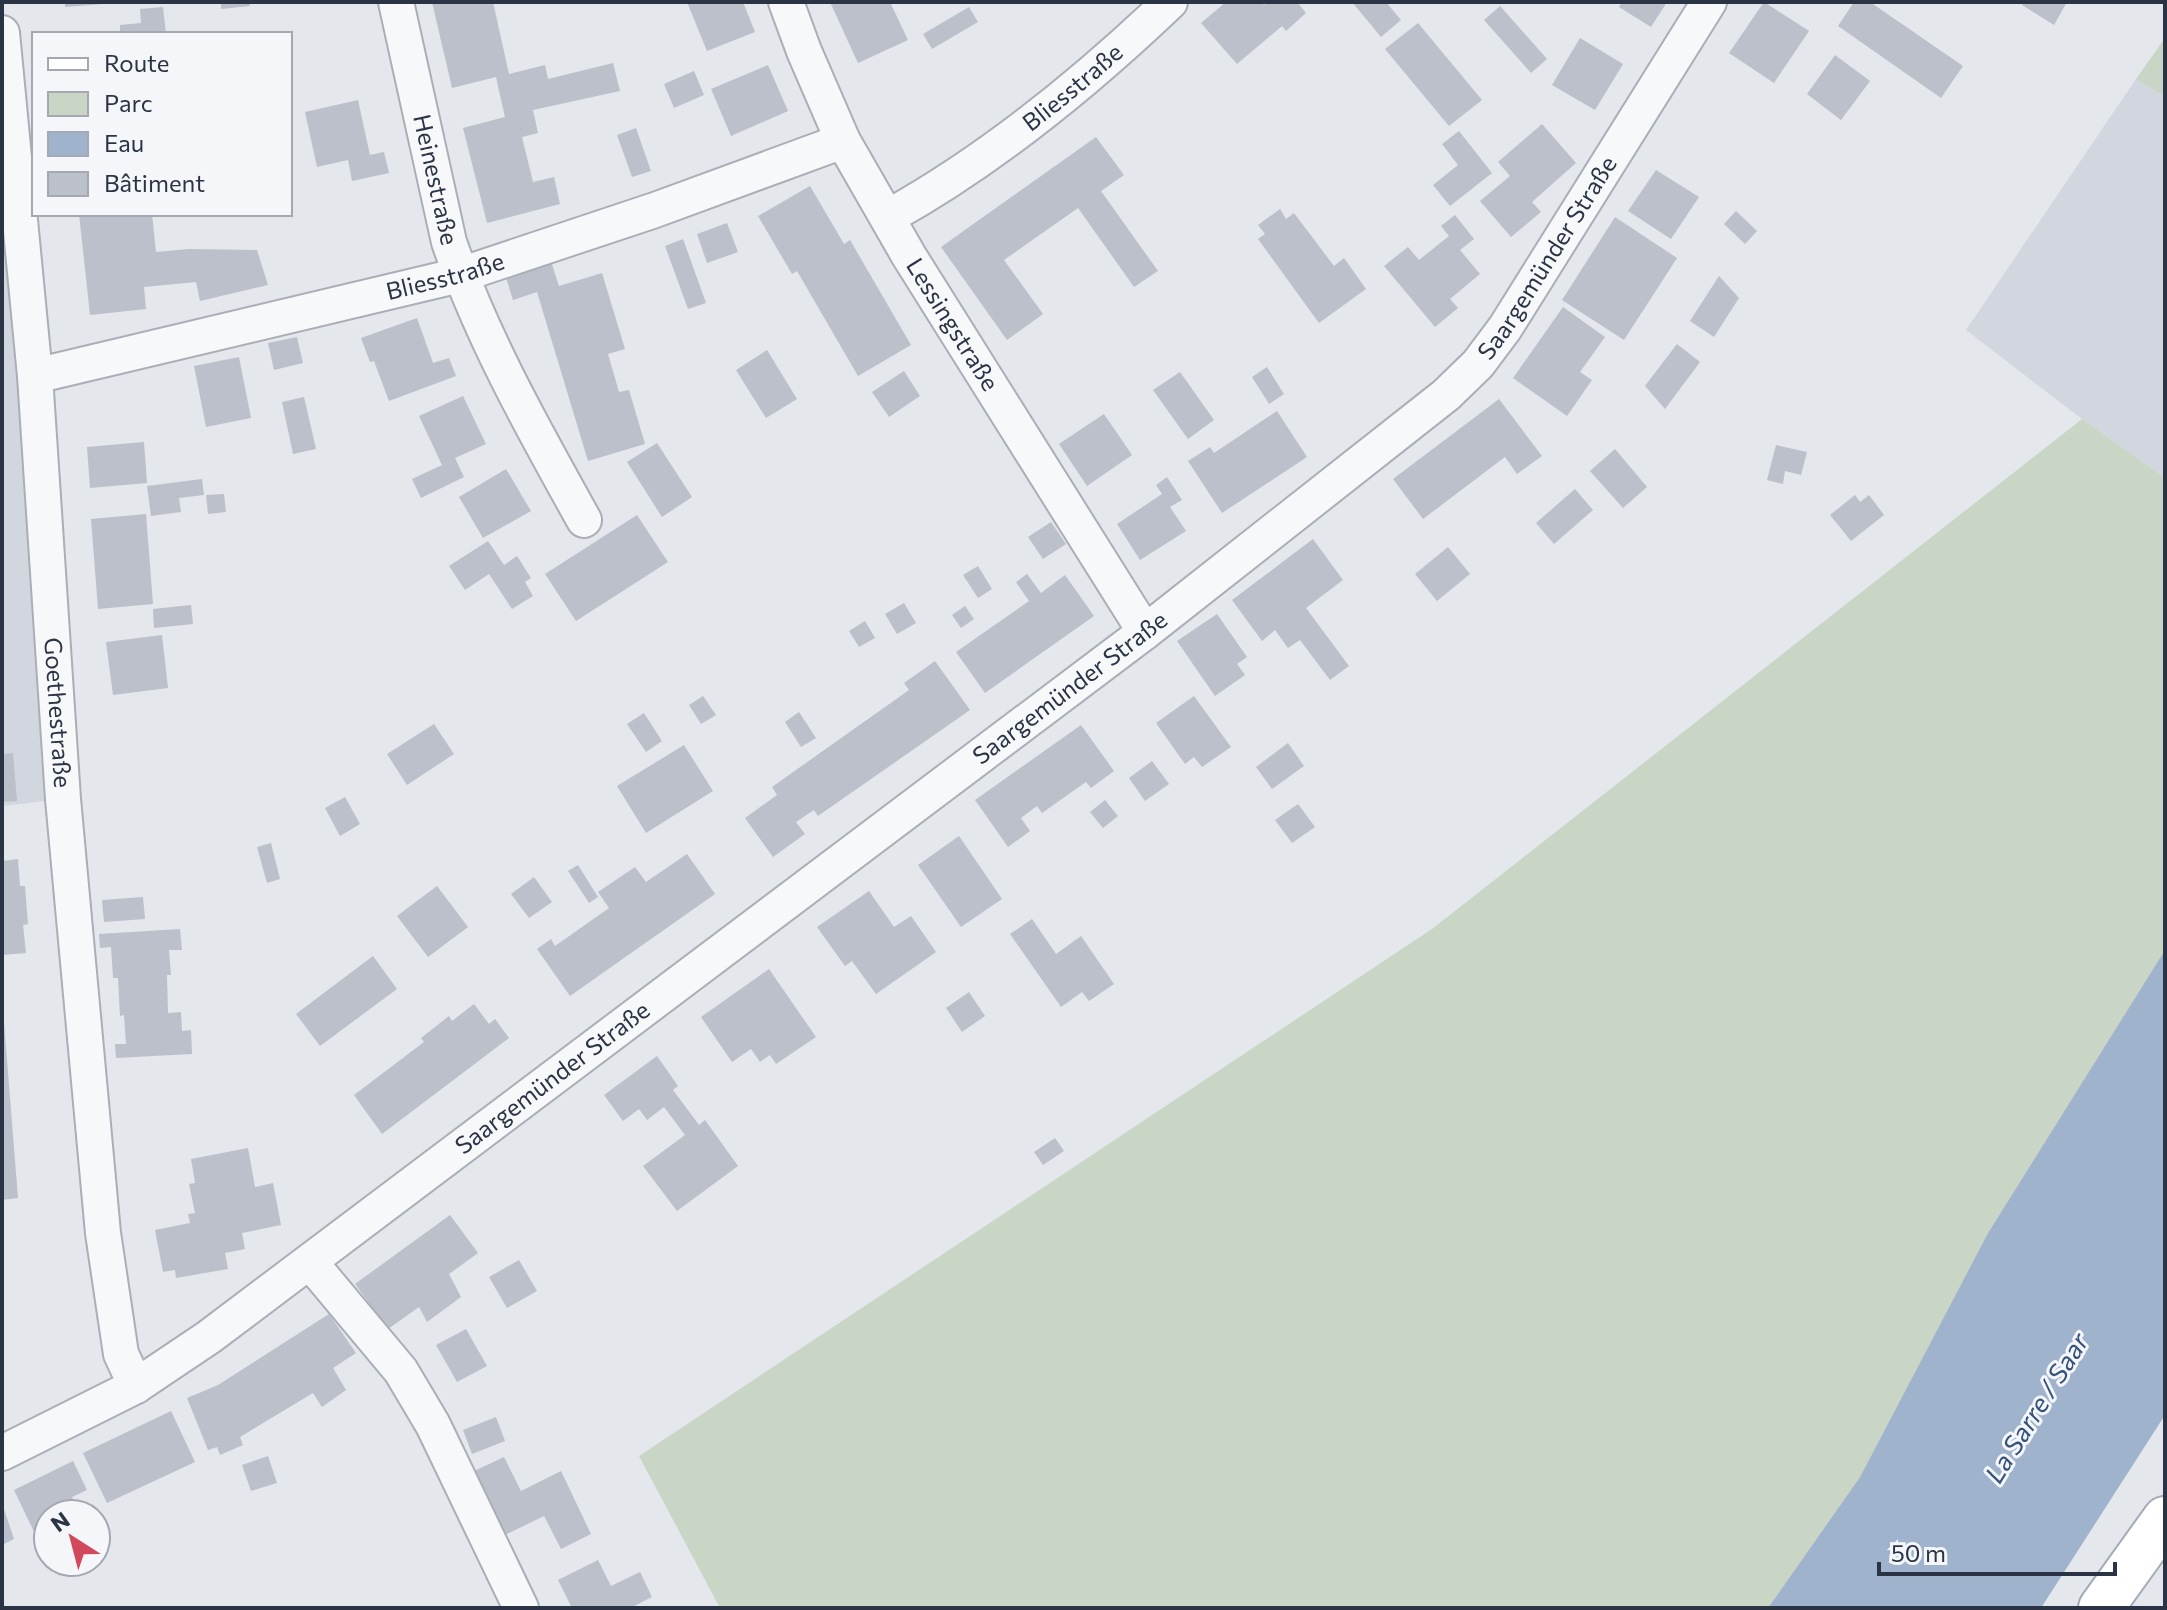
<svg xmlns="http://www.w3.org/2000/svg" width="2167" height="1610" font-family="Commissioner,sans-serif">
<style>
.built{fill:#d2d6de}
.green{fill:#c9d6c5}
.water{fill:#9fb4cc}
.building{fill:#bbc0ca}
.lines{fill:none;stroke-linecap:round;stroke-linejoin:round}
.street-casing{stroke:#a9aeb7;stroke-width:38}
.primary-casing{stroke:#a3abb8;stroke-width:48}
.street{stroke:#f7f8fa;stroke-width:34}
.primary{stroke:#fff;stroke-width:44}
.labels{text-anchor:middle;stroke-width:6;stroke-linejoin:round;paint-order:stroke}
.street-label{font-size:24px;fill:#2b3445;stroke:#f4f6f9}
.water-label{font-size:26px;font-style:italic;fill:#34527a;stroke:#f4f6f9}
</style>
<rect width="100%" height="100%" fill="#e4e7ec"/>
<g class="built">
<path d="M2,33L63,799L2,806Z"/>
<path d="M2136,79L2165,97V478L2082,419L1966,330Z"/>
</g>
<g class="green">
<path d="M2165,38V97L2136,79Z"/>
<path d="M2082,419L2165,478V950L1988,1233L1860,1477L1768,1608H720L639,1456L1432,929Z"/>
</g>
<path class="water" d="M2165,950V1415L2041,1608H1768L1860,1477L1988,1233Z"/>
<g class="building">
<path d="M65,2H103V4L65,7Z"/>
<path d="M221,2H249L250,6L221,9Z"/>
<path d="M432,2H493L509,74L545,65L548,79L613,63L620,91L533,110L538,133L522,137L533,182L554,177L560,204L487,223L463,128L505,117L499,91L496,77L452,88Z"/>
<path d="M687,2H743L755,32L707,51Z"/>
<path d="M830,2H890L908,40L858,63Z"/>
<path d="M1226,2H1261L1264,5L1268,2H1297L1306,13L1286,31L1282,26L1237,64L1201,23Z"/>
<path d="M1352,2H1386L1401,20L1381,37Z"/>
<path d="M1622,2H1667L1651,27L1619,7Z"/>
<path d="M1764,2L1809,31L1774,83L1729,53Z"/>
<path d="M1854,2H1870L1963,66L1941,98L1838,26Z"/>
<path d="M2024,2H2067L2054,25L2022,5Z"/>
<path d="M1500,6L1547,59L1531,73L1484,20Z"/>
<path d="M163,7L166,34H120V25L141,23L140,9Z"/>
<path d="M969,7L978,22L932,49L923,34Z"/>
<path d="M1418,23L1482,100L1449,126L1385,49Z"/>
<path d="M1580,38L1623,64L1595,110L1552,85Z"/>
<path d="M1835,55L1870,81L1841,120L1807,94Z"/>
<path d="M768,65L788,111L731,136L711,89Z"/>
<path d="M694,71L704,95L674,108L664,84Z"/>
<path d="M358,100L370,155L384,152L389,173L352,181L348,160L317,167L305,112Z"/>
<path d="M1542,124L1576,163L1532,202L1541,212L1511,237L1480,201L1510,176L1498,162Z"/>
<path d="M636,128L651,171L632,177L617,135Z"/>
<path d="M1459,131L1492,173L1450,206L1433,185L1458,165L1442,144Z"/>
<path d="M1096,137L1124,175L1101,191L1158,271L1134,287L1078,208L1004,260L1043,314L1007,340L941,247Z"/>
<path d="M1656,170L1699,197L1671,239L1628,211Z"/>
<path d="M810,186L844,244L850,240L911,345L858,376L797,271L792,274L758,216Z"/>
<path d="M1280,209L1286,219L1294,213L1334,266L1344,258L1366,289L1319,323L1258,239L1265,234L1258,225Z"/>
<path d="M1736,211L1757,231L1745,244L1724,224Z"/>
<path d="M79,214H152L156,252L189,249L257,250L268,285L200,301L196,282L144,287L146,309L90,315Z"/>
<path d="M1455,215L1474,239L1460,250L1480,274L1450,299L1458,308L1435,327L1384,266L1408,247L1419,260L1449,236L1441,226Z"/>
<path d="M1615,217L1677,258L1624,340L1562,300Z"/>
<path d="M727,223L738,252L707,263L697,234Z"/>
<path d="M683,239L706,303L688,309L665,246Z"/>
<path d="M550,258L559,286L602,273L625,349L608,354L619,392L629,390L645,444L588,461L537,292L513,300L504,271Z"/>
<path d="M1719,276L1739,298L1714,337L1690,321Z"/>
<path d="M1563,307L1605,337L1580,372L1592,380L1567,416L1513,378Z"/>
<path d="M417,318L433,363L449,358L456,376L389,401L374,361L370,362L361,338Z"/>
<path d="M297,337L303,363L274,370L268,343Z"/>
<path d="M1677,344L1700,362L1665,409L1645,386Z"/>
<path d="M767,350L797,399L766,418L736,370Z"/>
<path d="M239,357L251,418L206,427L194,366Z"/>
<path d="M1267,367L1284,394L1269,404L1252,377Z"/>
<path d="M904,371L920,396L889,417L872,392Z"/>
<path d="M1180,372L1214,420L1188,439L1153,390Z"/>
<path d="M463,396L486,444L455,458L464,477L421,498L412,479L442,465L419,416Z"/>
<path d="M304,397L316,449L293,454L282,402Z"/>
<path d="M1499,399L1542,456L1517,474L1505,457L1423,519L1393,479Z"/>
<path d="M1277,411L1307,457L1222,513L1188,461L1210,447L1214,453Z"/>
<path d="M1104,414L1132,455L1087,486L1059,444Z"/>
<path d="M144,442L147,483L90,488L87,447Z"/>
<path d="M657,443L692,497L662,517L627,462Z"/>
<path d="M1776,445L1807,452L1801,475L1785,471L1783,484L1767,480Z"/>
<path d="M1615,449L1647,487L1623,508L1590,471Z"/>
<path d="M506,469L531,511L483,538L459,497Z"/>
<path d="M1167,477L1182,500L1170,507L1186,531L1140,560L1117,524L1162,494L1156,485Z"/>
<path d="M202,479L204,495L179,498L181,512L151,516L147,486Z"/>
<path d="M1575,489L1593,510L1554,544L1536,523Z"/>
<path d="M224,494L226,512L208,514L206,495Z"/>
<path d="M1855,495L1860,502L1869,495L1884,515L1851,541L1830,515Z"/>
<path d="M146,514L153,604L98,609L91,519Z"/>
<path d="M637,515L668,562L576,621L545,574Z"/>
<path d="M1051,522L1066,544L1043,559L1028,537Z"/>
<path d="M1313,539L1343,580L1306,608L1349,666L1330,680L1300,640L1288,648L1275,630L1262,641L1232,600Z"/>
<path d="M488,541L504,565L517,556L531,578L525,582L533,596L512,609L489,574L465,590L449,566Z"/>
<path d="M1448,547L1470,574L1437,601L1415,574Z"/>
<path d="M978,566L992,589L978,598L963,575Z"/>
<path d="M1027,574L1041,593L1065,575L1094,616L985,693L956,652L1029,601L1016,582Z"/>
<path d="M904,603L916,623L897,634L885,614Z"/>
<path d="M191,605L193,624L154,628L153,609Z"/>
<path d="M965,606L974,619L961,628L952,615Z"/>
<path d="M1217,614L1247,657L1237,664L1245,675L1215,696L1177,641Z"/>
<path d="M865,621L875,638L859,647L849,631Z"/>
<path d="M162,635L168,688L113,695L106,642Z"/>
<path d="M935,661L970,710L818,816L814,810L796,822L805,834L773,857L745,818L777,795L772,787L909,690L904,683Z"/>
<path d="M703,696L716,715L701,724L689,705Z"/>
<path d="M1194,696L1231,747L1202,767L1194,757L1185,764L1156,723Z"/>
<path d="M799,712L816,738L801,747L785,722Z"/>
<path d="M644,713L662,741L646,752L627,724Z"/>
<path d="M434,724L454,754L407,785L387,754Z"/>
<path d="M1081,725L1114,771L1091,788L1086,782L1042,813L1037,806L1021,818L1030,831L1008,847L975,800Z"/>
<path d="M1288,743L1304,766L1272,789L1256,767Z"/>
<path d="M684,745L713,791L646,833L617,786Z"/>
<path d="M13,753L17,801L2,802V754Z"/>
<path d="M1152,761L1169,784L1145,801L1129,778Z"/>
<path d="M345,797L360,824L340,836L325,808Z"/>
<path d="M1105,800L1118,816L1103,828L1090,812Z"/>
<path d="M1298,804L1315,827L1292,843L1275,820Z"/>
<path d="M959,836L1002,899L961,927L918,865Z"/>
<path d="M271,843L280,879L267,883L257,847Z"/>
<path d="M687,854L715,894L570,996L537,949L551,939L555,946L609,908L598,892L635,867L646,882Z"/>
<path d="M18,859L20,886H25L28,924L23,925L26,953L2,955V861Z"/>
<path d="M578,865L598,897L589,903L568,871Z"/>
<path d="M534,877L552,902L529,918L511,894Z"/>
<path d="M437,886L468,927L428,957L397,916Z"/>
<path d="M869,891L894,927L911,916L936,952L876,994L852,961L845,966L817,927Z"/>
<path d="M143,897L145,919L104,922L102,900Z"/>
<path d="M1032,919L1056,954L1081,936L1114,984L1089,1001L1082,992L1061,1007L1010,934Z"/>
<path d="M180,929L182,950H169L171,975H167L168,1013L181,1012L182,1031L191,1030L192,1054L116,1058L115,1044H126L124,1015L120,1016L118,978H113L111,947L100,948L99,934Z"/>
<path d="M373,956L397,989L320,1046L296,1014Z"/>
<path d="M769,969L816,1037L776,1064L770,1055L760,1062L751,1049L732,1062L701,1017Z"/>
<path d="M969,992L985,1016L962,1032L946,1008Z"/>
<path d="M474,1004L489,1024L495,1019L509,1038L382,1134L354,1095L424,1042L421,1038L449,1016L452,1021Z"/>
<path d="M2,1022H4L18,1198L2,1200Z"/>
<path d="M657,1056L678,1086L673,1090L699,1125L705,1120L738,1166L677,1211L643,1166L685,1135L664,1107L647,1120L639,1109L623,1121L604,1095Z"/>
<path d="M1055,1138L1064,1151L1043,1165L1034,1152Z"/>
<path d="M248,1148L255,1187L273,1183L281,1225L242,1233L245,1249L225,1253L228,1269L176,1278L175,1270L163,1272L155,1230L190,1223L188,1214L195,1213L189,1184L195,1183L191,1159Z"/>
<path d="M450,1215L478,1253L449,1274L461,1297L427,1322L419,1307L388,1329L355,1284Z"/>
<path d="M519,1260L537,1291L507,1308L489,1277Z"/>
<path d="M329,1314L356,1353L333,1368L346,1390L322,1407L313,1393L240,1437L243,1445L220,1455L217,1447L208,1450L187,1398L218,1385Z"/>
<path d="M466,1329L487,1366L457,1382L436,1345Z"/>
<path d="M171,1411L195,1462L107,1503L83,1453Z"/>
<path d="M496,1417L505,1441L472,1454L463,1430Z"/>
<path d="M268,1456L277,1483L251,1491L242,1465Z"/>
<path d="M504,1457L521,1491L561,1471L591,1534L561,1549L544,1516L503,1536L472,1472Z"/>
<path d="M73,1461L87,1490L72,1497L80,1513L48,1514V1528L35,1534L14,1490Z"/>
<path d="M2,1503L14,1539L2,1545Z"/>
<path d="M598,1560L611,1586L640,1572L652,1597L630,1608H572L558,1580Z"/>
</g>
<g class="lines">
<g class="street-casing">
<g id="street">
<path id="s1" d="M396,2L449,242C483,340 534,430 584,520"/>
<path id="s2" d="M786,2L804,51L843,141L909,256L1145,632"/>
<path id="s3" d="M2,33L35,376L63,799L103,1233L121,1354L136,1386"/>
<path id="s4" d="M888,217C991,160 1085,83 1170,2"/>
<path id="s5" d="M35,376L460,275L655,210L843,141"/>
<path d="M310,1262L401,1371L433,1425L521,1608"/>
<path id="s6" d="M2,1453L136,1386L209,1337L1145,632L1446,395L1478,364L1505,328L1709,2"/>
</g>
</g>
<g class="primary-casing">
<path id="primary" d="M2101,1608L2165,1519"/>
</g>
<use href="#street" class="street"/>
<use href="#primary" class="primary"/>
</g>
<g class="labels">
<g class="street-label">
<text dy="8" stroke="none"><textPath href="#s4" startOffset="226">Bliesstraße</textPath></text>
<text dy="8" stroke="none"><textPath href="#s1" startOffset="182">Heinestraße</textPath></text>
<text dy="8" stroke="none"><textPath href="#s6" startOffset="1964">Saargemünder Straße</textPath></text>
<text dy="8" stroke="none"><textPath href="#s5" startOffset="422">Bliesstraße</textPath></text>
<text dy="8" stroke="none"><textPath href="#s2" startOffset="364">Lessingstraße</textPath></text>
<text dy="8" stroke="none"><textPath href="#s6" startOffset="1316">Saargemünder Straße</textPath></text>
<text dy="8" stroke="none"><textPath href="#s3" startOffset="682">Goethestraße</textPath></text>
<text dy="8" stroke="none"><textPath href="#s6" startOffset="668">Saargemünder Straße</textPath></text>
</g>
<g class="water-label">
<text transform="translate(2037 1408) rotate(-58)" y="9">La Sarre / Saar</text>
</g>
</g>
<rect width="2167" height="1610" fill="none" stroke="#2b3445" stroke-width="8"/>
<rect x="32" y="32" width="260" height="184" fill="#f4f6f9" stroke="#a4a8b1" stroke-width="2"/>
<rect x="48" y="58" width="40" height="12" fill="#ffffff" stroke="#a4a8b1" stroke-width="2"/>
<text x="104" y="72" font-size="24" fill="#2b3445">Route</text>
<rect x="48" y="92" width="40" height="24" fill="#c9d6c5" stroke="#a4a8b1" stroke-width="2"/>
<text x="104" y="112" font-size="24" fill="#2b3445">Parc</text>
<rect x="48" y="132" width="40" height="24" fill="#9fb4cc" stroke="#a4a8b1" stroke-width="2"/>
<text x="104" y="152" font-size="24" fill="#2b3445">Eau</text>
<rect x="48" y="172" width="40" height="24" fill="#bbc0ca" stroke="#a4a8b1" stroke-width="2"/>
<text x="104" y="192" font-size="24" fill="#2b3445">Bâtiment</text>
<g transform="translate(72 1538) rotate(324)"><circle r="38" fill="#f4f6f9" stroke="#a4a8b1" stroke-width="2"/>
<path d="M0-6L14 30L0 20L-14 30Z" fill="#d1495b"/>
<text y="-12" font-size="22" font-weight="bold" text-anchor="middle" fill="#2b3445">N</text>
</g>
<path d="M1879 1562v12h236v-12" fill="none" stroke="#2b3445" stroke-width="4"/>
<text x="1891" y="1562" font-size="24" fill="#2b3445" stroke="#f4f6f9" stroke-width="6" paint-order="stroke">50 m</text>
</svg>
